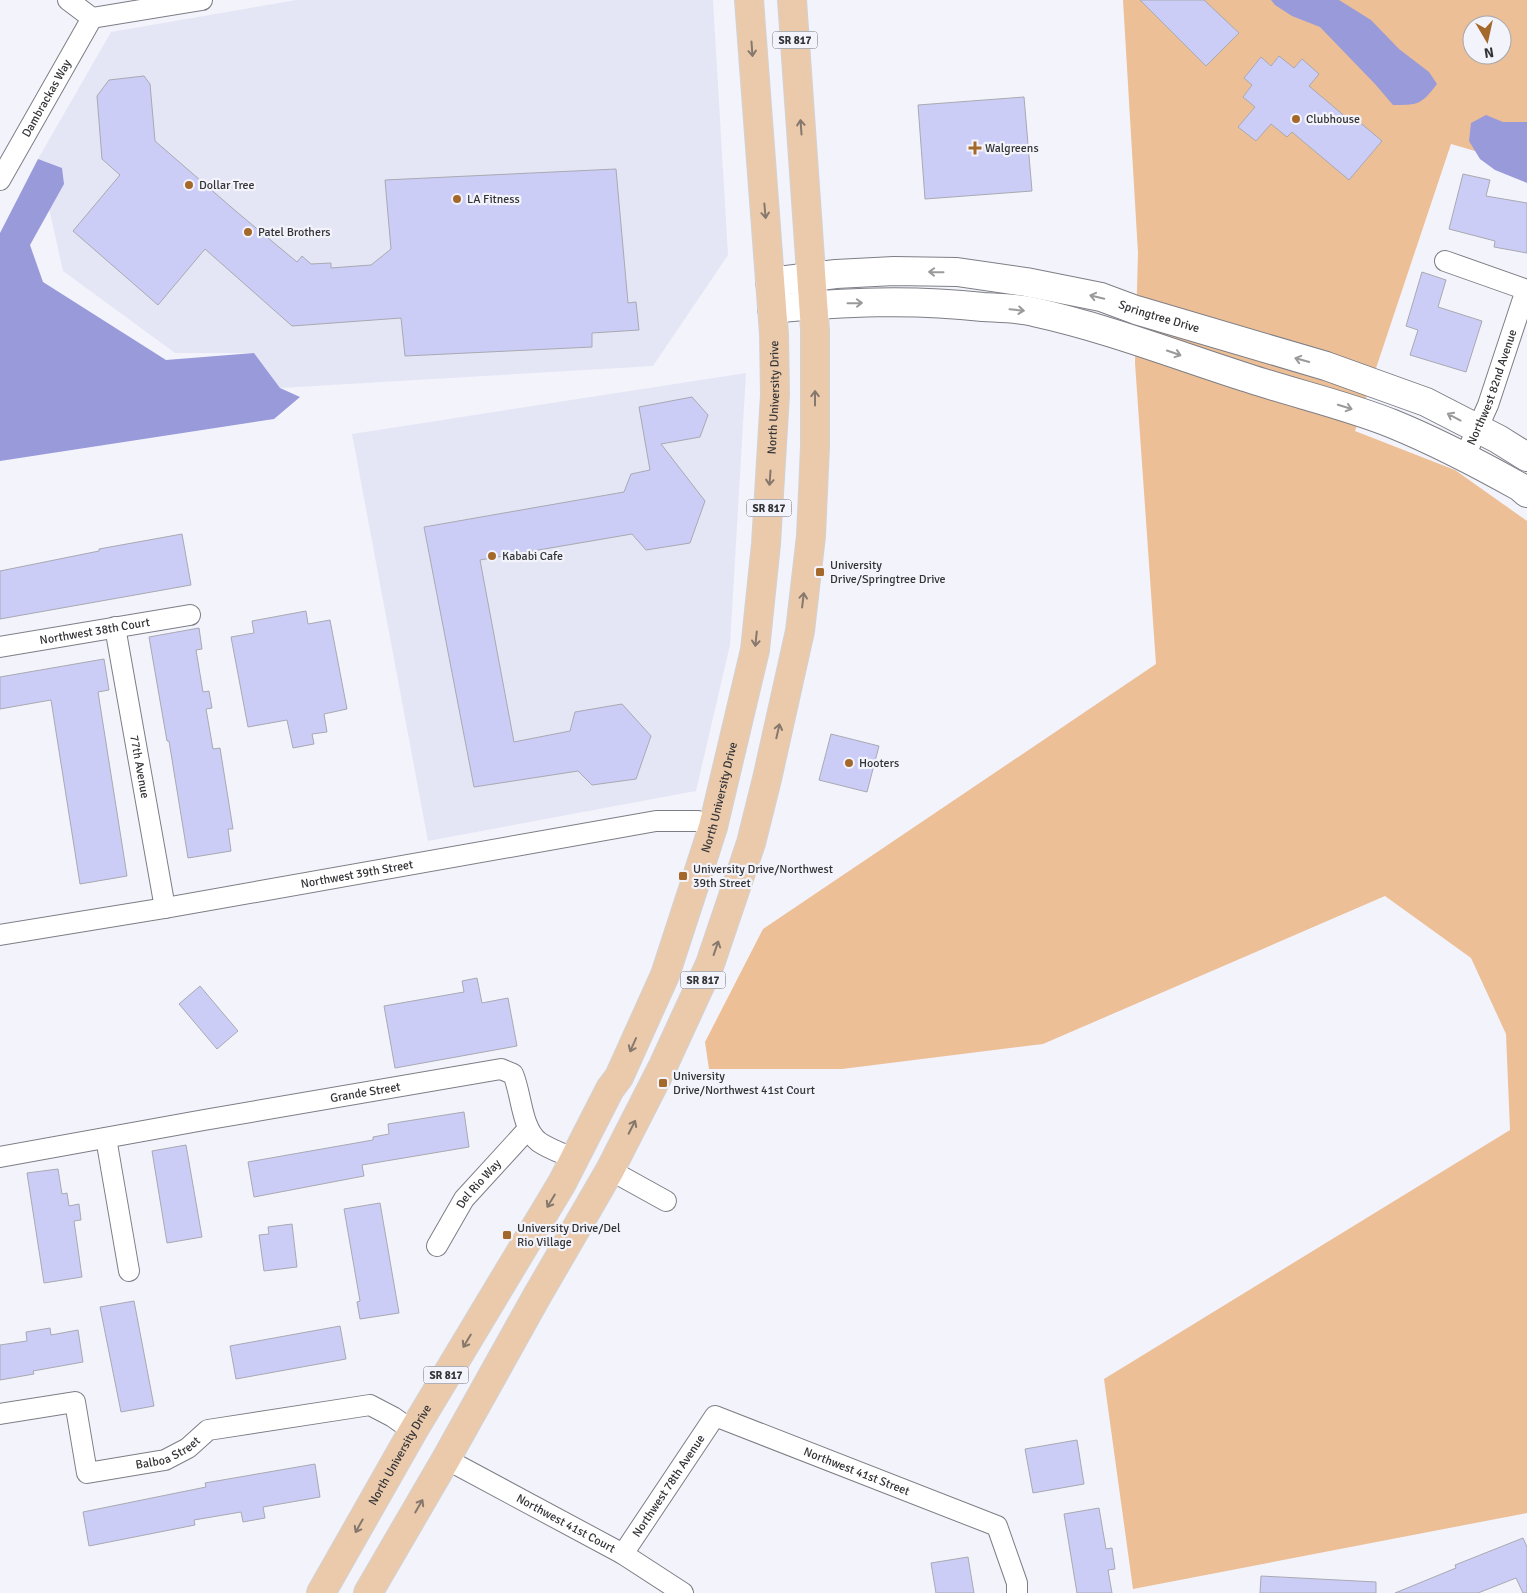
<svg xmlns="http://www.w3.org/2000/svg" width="1527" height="1593" font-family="Signika,sans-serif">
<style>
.built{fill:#e5e6f5}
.green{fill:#ecbf96;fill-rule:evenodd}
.water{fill:#999ada}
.building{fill:#cccdf6;stroke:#a8a9b1}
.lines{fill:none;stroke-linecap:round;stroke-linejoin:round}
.street-casing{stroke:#7d7e85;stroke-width:22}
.secondary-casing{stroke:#7d7e85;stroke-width:30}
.primary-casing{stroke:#d2d2d3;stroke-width:30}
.street{stroke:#fff;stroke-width:20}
.secondary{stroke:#fff;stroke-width:28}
.primary{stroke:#ebcaac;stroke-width:28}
.oneway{stroke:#86786c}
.oneway2{stroke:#9a9a9b}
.poi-dot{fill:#a5682b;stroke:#f3f3fc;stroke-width:2}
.labels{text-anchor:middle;stroke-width:4.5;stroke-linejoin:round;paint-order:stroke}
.shield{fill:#f3f3fc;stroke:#6d6d72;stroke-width:1}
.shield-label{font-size:11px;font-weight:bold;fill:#343437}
.street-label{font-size:12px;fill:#343437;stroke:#f3f3fc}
.poi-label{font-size:12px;fill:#343437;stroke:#f3f3fc;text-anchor:start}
</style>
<rect width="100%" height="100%" fill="#f3f3fc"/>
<g class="built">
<path d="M296,0H713L728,255L653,366L280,388L254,353H175L63,271L38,159L111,32Z"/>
<path d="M746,373L730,645L696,791L428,841L352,434Z"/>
</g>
<path class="green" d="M1123,0H1527V166L1451,144L1355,431L1455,470L1527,521V1513L1133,1589L1104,1379L1510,1130L1506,1034L1471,958L1385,896L1043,1044L842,1069H709L705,1042L763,929L1156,664L1135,363L1138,253ZM1472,25H1502V55H1472Z"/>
<g class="water">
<path d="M1271,0H1339L1371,20L1399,49L1429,72L1437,84C1421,105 1418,105 1393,105L1375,84L1320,27L1292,16L1275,5Z"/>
<path d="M1486,115L1503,122H1527V183L1495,170L1480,159L1469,141L1471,123Z"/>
<path d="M38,159L62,168L64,184L30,245L43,282L166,360L254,353L280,388L300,397L274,419L0,461V233Z"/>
</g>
<g class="building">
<path d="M1140,0H1204L1239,33L1206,66Z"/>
<path d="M1279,56L1294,68L1302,59L1319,74L1309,86L1354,124L1357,120L1382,141L1349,180L1292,132L1287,137L1271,124L1256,141L1238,127L1255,107L1243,97L1252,85L1244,78L1261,57L1271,66Z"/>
<path d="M144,76L150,84L155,141L238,213L297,262L302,256L311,264L331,263V268L371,265L391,249L385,180L616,169L628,303L636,302L639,330L592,333V347L405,356L401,318L292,326L205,249L158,305L73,231L120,175L102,159L97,96L109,80Z"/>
<path d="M1024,97L1032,191L925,199L918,105Z"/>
<path d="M1463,174L1490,180L1486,196L1527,203V253L1494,247L1495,241L1449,229Z"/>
<path d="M1422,272L1446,280L1438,307L1482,321L1466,372L1410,355L1418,330L1406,326Z"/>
<path d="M692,397L708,415L700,437L661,444L705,501L690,543L646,550L632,534L480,560L514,742L570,731L575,712L622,704L651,736L636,779L592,785L578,771L474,787L424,527L624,492L631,474L650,470L639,407Z"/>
<path d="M182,534L191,585L0,619V571L99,551V549Z"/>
<path d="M306,611L308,624L330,620L347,709L324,714L327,732L312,734L314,744L293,748L287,720L248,727L231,637L254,633L252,621Z"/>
<path d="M199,628L202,649L196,650L203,692L209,691L212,708L206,709L213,749L220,748L233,829H228L231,851L188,858L169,741H167L149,637Z"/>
<path d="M104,659L109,690L98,692L127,876L80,884L51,700L0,709V677Z"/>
<path d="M831,734L879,746L867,792L819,780Z"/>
<path d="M477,978L482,1003L508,998L517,1046L395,1068L384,1006L464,992L462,981Z"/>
<path d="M200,986L238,1031L217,1049L179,1004Z"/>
<path d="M464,1112L469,1147L362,1165L364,1176L254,1197L248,1162L373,1140V1137L389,1134L388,1124Z"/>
<path d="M186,1145L202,1237L167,1243L152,1151Z"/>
<path d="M58,1169L62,1194L67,1193L69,1206L79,1204L81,1220L74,1221L82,1277L44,1283L27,1173Z"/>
<path d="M380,1203L399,1313L360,1319L357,1302L360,1301L344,1209Z"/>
<path d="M292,1224L297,1267L264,1271L259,1235L269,1234L268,1227Z"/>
<path d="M134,1301L154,1406L121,1412L100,1307Z"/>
<path d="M340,1326L346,1359L236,1379L230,1346Z"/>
<path d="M50,1328L51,1335L78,1330L83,1362L33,1371L34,1374L0,1380V1345L27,1341L26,1332Z"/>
<path d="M1077,1440L1084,1484L1033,1493L1025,1449Z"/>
<path d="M315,1464L320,1497L263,1507L265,1518L243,1522L241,1512L194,1520L195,1525L89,1546L83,1512L206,1487L205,1483Z"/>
<path d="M1099,1508L1106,1549L1112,1548L1115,1569L1108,1570L1112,1593H1077L1064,1514Z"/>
<path d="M1523,1538L1527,1547V1593H1523L1516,1578L1478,1593H1395L1456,1568L1455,1565Z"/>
<path d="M968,1557L974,1593H936L931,1563Z"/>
<path d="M1261,1576L1376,1582V1593H1260Z"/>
</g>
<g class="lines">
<g class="street-casing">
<g id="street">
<path d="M68,0L92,18L202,0"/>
<path id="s1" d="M0,180L92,18"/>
<path d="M1445,261L1527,290"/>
<path id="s2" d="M1465,456L1488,405L1526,290"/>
<path id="s3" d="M115,627L165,908"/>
<path id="s4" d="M0,647L190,615"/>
<path id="s5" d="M0,935L165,908L656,821H698L713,827"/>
<path d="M106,1138L129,1271"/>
<path id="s6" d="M0,1157L204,1120L501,1069L513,1074C522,1095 521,1128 539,1142C549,1149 564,1154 575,1159"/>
<path d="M610,1170L666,1201"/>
<path id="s7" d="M437,1246L464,1199L528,1129"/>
<path id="s8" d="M0,1414L75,1402L87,1473L165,1460L188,1448L208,1430L370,1405L393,1417L413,1431"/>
<path id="s9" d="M446,1459L623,1554L683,1593"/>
<path id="s10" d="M623,1554L715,1416L997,1526L1017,1583V1593"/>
</g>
</g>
<g class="secondary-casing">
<g id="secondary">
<path id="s11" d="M770,282L836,274L894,271L957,272L1026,282L1101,297L1136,310L1326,366L1426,402L1498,439L1527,457"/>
<path d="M772,309C844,302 911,299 983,307C1000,308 1018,308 1034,312C1107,328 1176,355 1248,378C1296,394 1346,405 1393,424C1437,442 1479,464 1520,487L1527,493"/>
</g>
</g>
<g class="primary-casing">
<g id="primary">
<path id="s12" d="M321,1593L413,1431L562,1183L610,1089L619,1077L665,975L697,877L713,827L755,650L766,544L775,395L774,334L749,0"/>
<path d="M368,1593L446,1459L537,1296L610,1170L663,1066L710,964L751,843L767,779L800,631L811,536L815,447V330L792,0"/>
</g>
</g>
<use href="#street" class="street"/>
<use href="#secondary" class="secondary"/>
<use href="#primary" class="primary"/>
</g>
<defs><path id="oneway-shaft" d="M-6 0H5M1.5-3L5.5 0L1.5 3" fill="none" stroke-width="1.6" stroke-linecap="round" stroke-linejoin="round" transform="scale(1.25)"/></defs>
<g class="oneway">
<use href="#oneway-shaft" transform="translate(752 49) rotate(86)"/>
<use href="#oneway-shaft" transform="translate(801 127) rotate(-94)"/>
<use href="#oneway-shaft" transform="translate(765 211) rotate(85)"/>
<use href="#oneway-shaft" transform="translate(815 398) rotate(-90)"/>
<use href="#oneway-shaft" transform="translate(770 478) rotate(94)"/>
<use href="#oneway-shaft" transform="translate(803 600) rotate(-83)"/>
<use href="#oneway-shaft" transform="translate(756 639) rotate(96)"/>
<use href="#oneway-shaft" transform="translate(778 731) rotate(-77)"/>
<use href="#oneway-shaft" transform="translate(716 948) rotate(-71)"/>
<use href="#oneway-shaft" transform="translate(633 1045) rotate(114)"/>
<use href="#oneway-shaft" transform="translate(632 1127) rotate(-63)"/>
<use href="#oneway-shaft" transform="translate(551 1201) rotate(121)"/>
<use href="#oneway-shaft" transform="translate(467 1341) rotate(121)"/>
<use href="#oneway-shaft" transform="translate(419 1506) rotate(-60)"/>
<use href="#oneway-shaft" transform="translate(359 1526) rotate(119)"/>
</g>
<g class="oneway2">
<use href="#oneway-shaft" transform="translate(936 272) rotate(-179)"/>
<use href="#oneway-shaft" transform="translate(1097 297) rotate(-166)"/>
<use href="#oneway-shaft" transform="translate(855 303) rotate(-1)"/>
<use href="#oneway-shaft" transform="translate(1017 310) rotate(6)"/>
<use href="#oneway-shaft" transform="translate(1174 353) rotate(19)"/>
<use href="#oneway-shaft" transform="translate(1302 360) rotate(-164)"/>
<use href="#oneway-shaft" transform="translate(1345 407) rotate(17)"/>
<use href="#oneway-shaft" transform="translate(1454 417) rotate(-152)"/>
</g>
<g class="poi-dot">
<circle cx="1296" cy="119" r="5"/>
<path d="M972.5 140.5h5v5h5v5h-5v5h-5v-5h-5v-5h5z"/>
<circle cx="189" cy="185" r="5"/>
<circle cx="457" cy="199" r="5"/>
<circle cx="248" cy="232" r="5"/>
<circle cx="492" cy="556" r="5"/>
<rect x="815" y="567" width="10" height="10" rx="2.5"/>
<circle cx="849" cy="763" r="5"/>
<rect x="678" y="871" width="10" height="10" rx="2.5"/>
<rect x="658" y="1078" width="10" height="10" rx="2.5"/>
<rect x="502" y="1230" width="10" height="10" rx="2.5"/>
</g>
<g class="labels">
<g class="shield">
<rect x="772.5" y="31.5" width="45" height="17" rx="4"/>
<rect x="746.5" y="499.5" width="45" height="17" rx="4"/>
<rect x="680.5" y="971.5" width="45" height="17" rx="4"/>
<rect x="423.5" y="1366.5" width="45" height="17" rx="4"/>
</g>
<g class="shield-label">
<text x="795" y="44">SR 817</text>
<text x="769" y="512">SR 817</text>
<text x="703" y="984">SR 817</text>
<text x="446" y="1379">SR 817</text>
</g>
<g class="street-label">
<text dy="4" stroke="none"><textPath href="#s1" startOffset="94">Dambrackas Way</textPath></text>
<text dy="4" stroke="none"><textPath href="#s11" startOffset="395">Springtree Drive</textPath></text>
<text dy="4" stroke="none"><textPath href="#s2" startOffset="74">Northwest 82nd Avenue</textPath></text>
<text dy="4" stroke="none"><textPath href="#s12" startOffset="1299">North University Drive</textPath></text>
<text dy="4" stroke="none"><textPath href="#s4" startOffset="96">Northwest 38th Court</textPath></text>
<text dy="4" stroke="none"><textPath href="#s3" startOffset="142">77th Avenue</textPath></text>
<text dy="4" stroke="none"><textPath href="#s12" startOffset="894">North University Drive</textPath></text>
<text dy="4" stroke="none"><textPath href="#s5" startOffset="362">Northwest 39th Street</textPath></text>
<text dy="4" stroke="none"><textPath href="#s6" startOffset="371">Grande Street</textPath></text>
<text dy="4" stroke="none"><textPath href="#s7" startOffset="75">Del Rio Way</textPath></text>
<text dy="4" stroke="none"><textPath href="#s8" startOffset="232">Balboa Street</textPath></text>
<text dy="4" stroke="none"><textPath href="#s12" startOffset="159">North University Drive</textPath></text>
<text dy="4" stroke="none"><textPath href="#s10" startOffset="318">Northwest 41st Street</textPath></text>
<text dy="4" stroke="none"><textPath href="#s10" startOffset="82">Northwest 78th Avenue</textPath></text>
<text dy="4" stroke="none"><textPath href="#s9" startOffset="136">Northwest 41st Court</textPath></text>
</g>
<g class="poi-label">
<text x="1306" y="123">Clubhouse</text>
<text x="985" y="152">Walgreens</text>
<text x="199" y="189">Dollar Tree</text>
<text x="467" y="203">LA Fitness</text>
<text x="258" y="236">Patel Brothers</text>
<text x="502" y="560">Kababi Cafe</text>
<text x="830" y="569">University<tspan x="830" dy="14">Drive/Springtree Drive</tspan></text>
<text x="859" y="767">Hooters</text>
<text x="693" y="873">University Drive/Northwest<tspan x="693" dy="14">39th Street</tspan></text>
<text x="673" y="1080">University<tspan x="673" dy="14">Drive/Northwest 41st Court</tspan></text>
<text x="517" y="1232">University Drive/Del<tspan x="517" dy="14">Rio Village</tspan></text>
</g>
</g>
<g transform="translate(1487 40) rotate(171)"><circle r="24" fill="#f3f3fc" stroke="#a7a7ad"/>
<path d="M0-4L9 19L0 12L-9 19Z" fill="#a5682b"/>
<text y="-8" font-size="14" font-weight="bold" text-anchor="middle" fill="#343437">N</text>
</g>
</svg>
